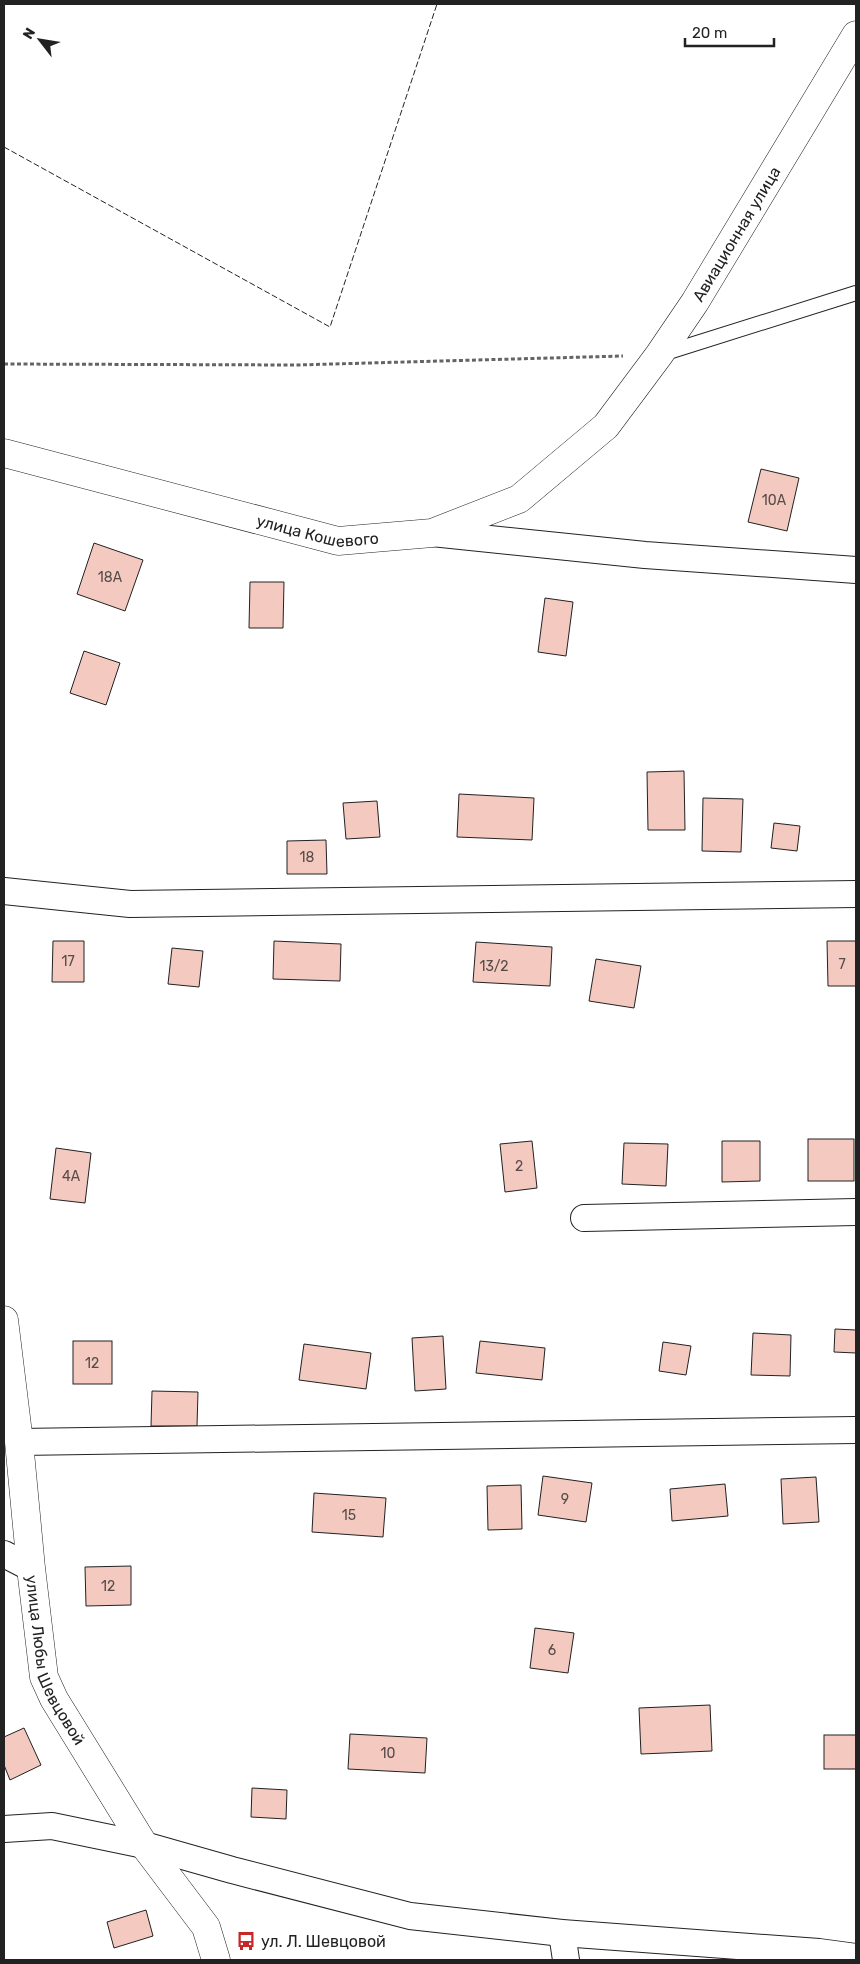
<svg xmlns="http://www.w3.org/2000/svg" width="860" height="1964" font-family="Rubik,sans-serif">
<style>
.building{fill:#f3c9c0;stroke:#222}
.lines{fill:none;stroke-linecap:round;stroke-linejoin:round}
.lane-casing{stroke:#222;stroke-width:16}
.street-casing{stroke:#222;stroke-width:28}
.secondary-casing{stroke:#222;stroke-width:29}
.path{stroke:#646464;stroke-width:3;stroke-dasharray:4 2.5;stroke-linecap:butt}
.lane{stroke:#fff;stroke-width:14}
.street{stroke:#fff;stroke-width:26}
.secondary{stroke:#fff;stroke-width:28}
.fence{stroke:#222;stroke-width:1;stroke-dasharray:6 2.5;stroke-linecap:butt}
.labels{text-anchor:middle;stroke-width:4;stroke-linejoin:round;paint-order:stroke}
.number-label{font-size:14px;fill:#564c4a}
.street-label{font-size:16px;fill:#222;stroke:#fff}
.poi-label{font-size:16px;fill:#222;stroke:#fff;text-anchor:start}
</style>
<rect width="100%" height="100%" fill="#fff"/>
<g class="building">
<path d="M761,469L799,478L787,531L748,522Z"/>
<path d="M94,543L143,560L125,611L77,594Z"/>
<path d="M250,582H284L283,628H249Z"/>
<path d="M545,598L573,602L566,656L538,652Z"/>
<path d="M84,651L120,663L106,705L70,693Z"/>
<path d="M684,771L685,830H648L647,772Z"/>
<path d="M459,794L534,798L532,840L457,837Z"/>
<path d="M703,798L743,799L741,852L702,851Z"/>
<path d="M377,801L380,837L346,839L343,803Z"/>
<path d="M774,823L800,826L797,851L771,848Z"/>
<path d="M326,840L327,874H287V841Z"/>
<path d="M53,941H84V982H52Z"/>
<path d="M274,941L341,944L340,981L273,979Z"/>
<path d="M827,941H856V986H828Z"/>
<path d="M476,942L552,947L550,986L473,982Z"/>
<path d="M172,948L203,951L199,987L168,984Z"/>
<path d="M596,959L641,966L634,1008L589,1001Z"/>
<rect x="808" y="1139" width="46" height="42"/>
<path d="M532,1141L537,1188L505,1192L500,1144Z"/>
<path d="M722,1141H760V1181L722,1182Z"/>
<path d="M624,1143L668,1144L666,1186L622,1184Z"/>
<path d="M56,1148L91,1153L85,1203L50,1199Z"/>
<path d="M835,1329L856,1330V1353L834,1352Z"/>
<path d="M753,1333L791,1335L790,1376L751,1375Z"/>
<path d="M443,1336L446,1389L415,1391L412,1338Z"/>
<rect x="73" y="1341" width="39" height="43"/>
<path d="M480,1341L545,1348L542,1380L476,1373Z"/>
<path d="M663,1342L691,1346L686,1375L659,1371Z"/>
<path d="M304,1344L371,1353L366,1389L299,1380Z"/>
<path d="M152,1391L198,1392L197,1426H151Z"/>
<path d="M543,1476L592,1483L586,1522L538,1515Z"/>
<path d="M816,1477L819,1522L783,1524L781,1479Z"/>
<path d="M725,1484L728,1516L672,1521L670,1489Z"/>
<path d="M521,1485L522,1529L488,1530L487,1486Z"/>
<path d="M314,1493L386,1498L383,1537L312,1532Z"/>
<path d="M131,1566V1605L86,1606L85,1567Z"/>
<path d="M535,1628L574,1633L568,1673L530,1668Z"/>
<path d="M710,1705L712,1751L641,1754L639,1708Z"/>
<path d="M24,1728L41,1765L10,1780L4,1765V1737Z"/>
<path d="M350,1734L427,1738L425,1773L348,1769Z"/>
<rect x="824" y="1735" width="32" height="34"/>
<path d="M252,1788L287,1790L286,1819L251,1817Z"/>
<path d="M146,1910L153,1936L114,1948L107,1922Z"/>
</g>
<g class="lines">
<g class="lane-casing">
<path id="lane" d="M662,354L856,293"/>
</g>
<g class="street-casing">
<g id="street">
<path d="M432,533L645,555L856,570"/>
<path d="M4,891L130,904L856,894"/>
<path d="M584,1218L856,1212"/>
<path d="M19,1442L856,1430"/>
<path d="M4,1554L31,1568"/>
<path d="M4,1829L52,1826L144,1845L232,1870L410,1916L562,1933L819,1952L856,1957"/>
<path d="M562,1933L566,1960"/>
</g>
</g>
<g class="secondary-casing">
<g id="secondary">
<path id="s1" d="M4,453L338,541L432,533L519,499L606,426L659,355L695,302L856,35"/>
<path id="s2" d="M4,1320L19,1442L31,1568L44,1677L54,1699L144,1845L206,1927L216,1960"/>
</g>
</g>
<path class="path" d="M4,364L296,365L623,356"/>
<use href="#lane" class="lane"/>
<use href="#street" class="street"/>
<use href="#secondary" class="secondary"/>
<path class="fence" d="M4,147L330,327L437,4"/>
</g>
<defs>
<g id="bus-bare" transform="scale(1.5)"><path d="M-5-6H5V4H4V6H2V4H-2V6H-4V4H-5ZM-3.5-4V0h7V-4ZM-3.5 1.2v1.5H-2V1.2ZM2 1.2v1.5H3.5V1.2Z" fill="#c62828" stroke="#fff" stroke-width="2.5" paint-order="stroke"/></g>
</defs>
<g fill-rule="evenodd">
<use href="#bus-bare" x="246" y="1941"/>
</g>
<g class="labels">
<g class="number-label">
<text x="774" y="505">10А</text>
<text x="110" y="582">18А</text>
<text x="307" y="862">18</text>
<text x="68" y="966">17</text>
<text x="842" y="969">7</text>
<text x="494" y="971">13/2</text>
<text x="519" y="1171">2</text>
<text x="71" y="1181">4А</text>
<text x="92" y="1368">12</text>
<text x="565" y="1504">9</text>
<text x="349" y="1520">15</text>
<text x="108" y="1591">12</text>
<text x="552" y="1655">6</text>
<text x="388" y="1758">10</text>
</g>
<g class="street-label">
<text dy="6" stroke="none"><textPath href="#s1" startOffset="879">Авиационная улица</textPath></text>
<text dy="6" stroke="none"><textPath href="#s1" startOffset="324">улица Кошевого</textPath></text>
<text dy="6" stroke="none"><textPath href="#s2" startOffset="346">улица Любы Шевцовой</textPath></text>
</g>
<g class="poi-label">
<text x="261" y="1947">ул. Л. Шевцовой</text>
</g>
</g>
<rect width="860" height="1964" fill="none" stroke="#222222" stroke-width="10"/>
<g transform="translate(40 40) rotate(301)" stroke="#ffffff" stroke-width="4" paint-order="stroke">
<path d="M0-4L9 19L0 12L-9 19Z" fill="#222222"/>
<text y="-8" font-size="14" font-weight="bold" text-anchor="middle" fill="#222222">N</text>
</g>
<path d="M685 38v8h89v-8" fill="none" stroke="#222222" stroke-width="2.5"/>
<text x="692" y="38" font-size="15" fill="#222222" stroke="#ffffff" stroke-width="4" paint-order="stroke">20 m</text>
</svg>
